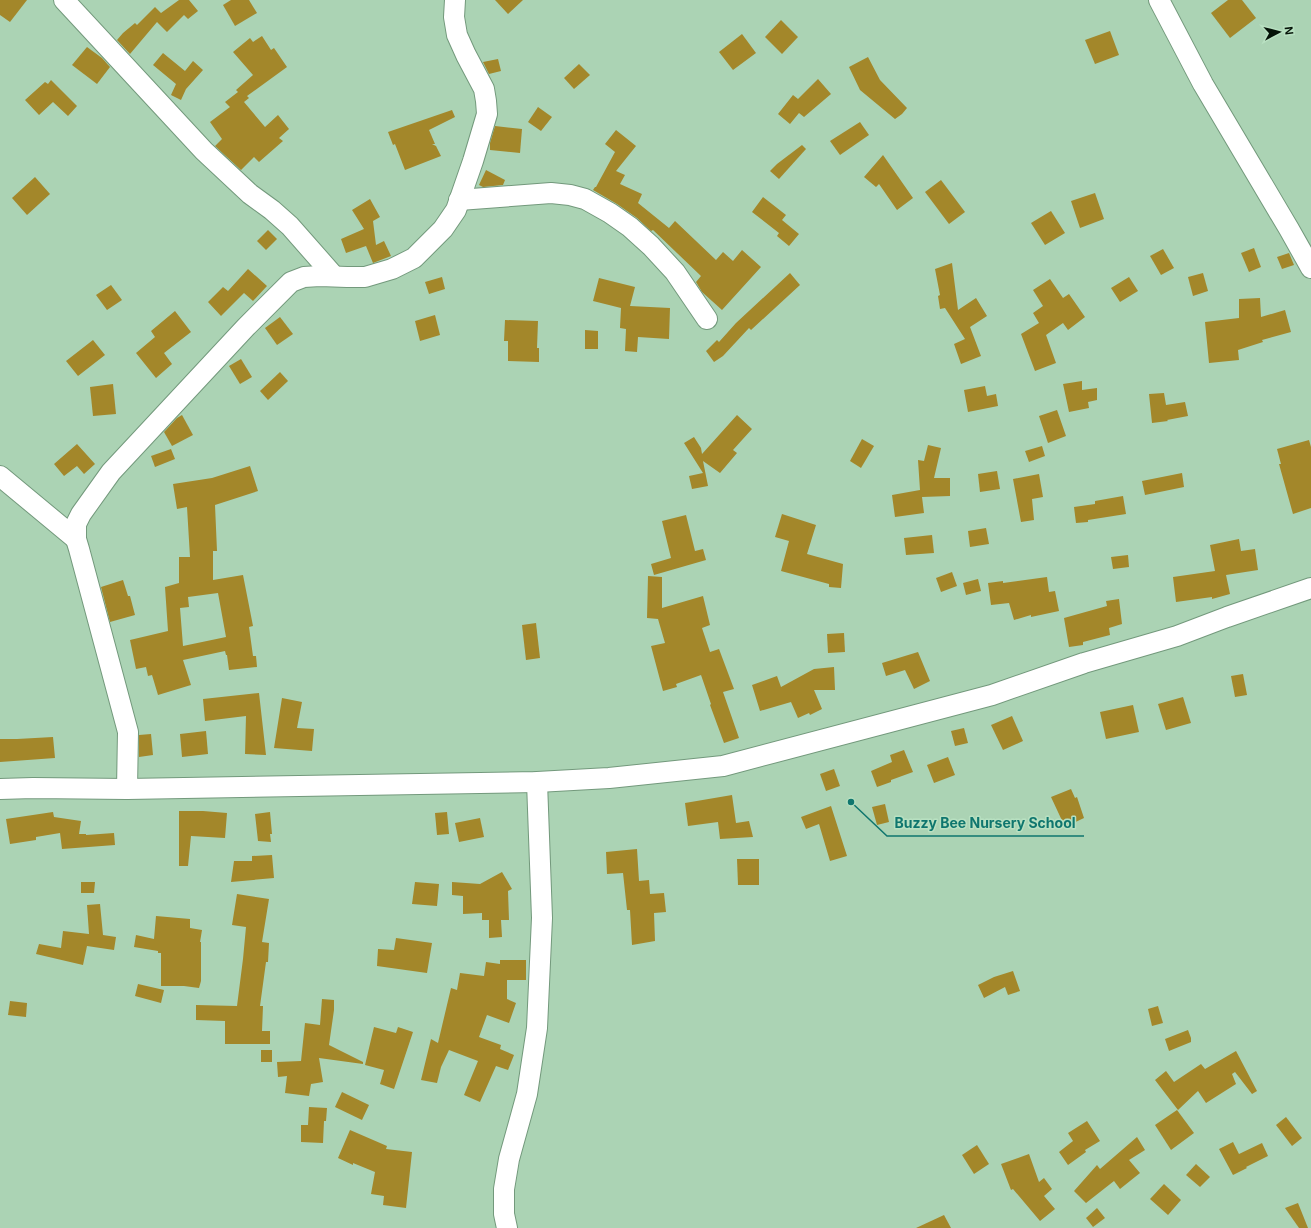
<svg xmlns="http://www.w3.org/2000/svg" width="1311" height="1228" font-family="Inter,sans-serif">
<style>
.building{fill:#a3872a;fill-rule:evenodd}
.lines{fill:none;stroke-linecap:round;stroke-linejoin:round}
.minor-casing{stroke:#73997c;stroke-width:22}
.minor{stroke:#fff;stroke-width:20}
.leader{fill:none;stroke:#0f766e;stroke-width:1.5}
.callout-dot{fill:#0f766e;stroke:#b8e0c1;stroke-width:1.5}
.callout-label{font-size:14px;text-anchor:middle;font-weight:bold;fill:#0f766e;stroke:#b8e0c1;stroke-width:3;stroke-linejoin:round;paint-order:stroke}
</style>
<rect width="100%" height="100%" fill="#abd3b4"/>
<g class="building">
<path d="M0,0H27L10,22L0,15Z"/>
<path d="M179,0H189L198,11L188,19L184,15L167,32L157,22L130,54L117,40L123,33L135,23L137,25L155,7L161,13Z"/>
<path d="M231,0H249L257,13L235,26L223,5Z"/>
<path d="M495,0H523L508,14Z"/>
<path d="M1228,0H1242L1256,18L1230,38L1211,13Z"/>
<path d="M781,20L798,37L782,54L765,37Z"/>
<path d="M1110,31L1119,55L1095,64L1085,40Z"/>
<path d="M742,34L756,53L733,70L719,52Z"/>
<path d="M262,36L271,50L274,48L287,67L247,96L249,98L244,102L265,127L278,115L289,129L279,138L283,141L259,162L254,157L241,170L215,146L222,139L210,122L230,107L225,102L238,92L236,90L253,75L233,52L250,38L253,42Z"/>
<path d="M87,47L102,58L110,67L97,84L72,65Z"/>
<path d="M163,53L185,71L193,61L203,70L186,89L181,100L171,95L176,84L153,65Z"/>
<path d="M868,57L880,80L907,108L902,114L895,119L860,90L849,67Z"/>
<path d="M498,59L501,71L489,74L483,62Z"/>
<path d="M579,64L590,75L574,89L564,78Z"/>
<path d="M818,79L831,94L804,117L799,113L790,124L778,114L793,95L798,99Z"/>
<path d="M51,80L77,106L68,116L53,102L39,115L25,100L45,82L48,84Z"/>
<path d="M538,107L552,117L541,131L528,122Z"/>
<path d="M452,110L455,117L429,130L435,144H432L436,146L441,156L405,170L395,144L393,145L388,132Z"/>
<path d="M860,122L869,135L840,155L830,141Z"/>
<path d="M495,126L522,129L520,153L490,150V143Z"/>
<path d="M616,130L636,146L616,171L625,175L620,184L642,194L638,203L669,228L675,221L716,260L723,252L733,261L742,250L761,267L722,310L702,292L696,282L701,276L653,230L651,231L637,218L617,204L593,190L595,187H596L615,152L605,144Z"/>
<path d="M802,145L806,149L779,179L770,171L777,164Z"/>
<path d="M883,155L913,198L897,210L879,184L876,187L864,177Z"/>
<path d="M486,170L505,180L503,185L483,187L479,185Z"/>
<path d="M35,177L50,194L27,215L12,198Z"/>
<path d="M941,180L965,212L949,224L925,192Z"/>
<path d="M1095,193L1104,219L1080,228L1071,201Z"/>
<path d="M763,197L786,215L782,220L799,234L789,246L777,236L779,233L752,212Z"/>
<path d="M370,199L380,217L373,221L376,245L384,241L391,256L373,263L366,246L346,253L341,239L364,229L352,210Z"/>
<path d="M1051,211L1065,233L1045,245L1031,223Z"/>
<path d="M268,230L277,239L266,250L257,241Z"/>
<path d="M1254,248L1261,267L1249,272L1241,253Z"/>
<path d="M1163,249L1174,268L1161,275L1150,256Z"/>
<path d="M1289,253L1294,265L1282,269L1277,257Z"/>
<path d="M952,263L958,310L976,298L987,316L970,327L981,356L961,364L954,344L965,339L945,308L940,309L938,296L940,295L935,269Z"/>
<path d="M248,269L267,286L253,301L244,293L221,316L208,302L223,287L228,291Z"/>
<path d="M790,273L800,285L751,330L749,328L723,356L714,362L706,351L717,340L719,342L736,323Z"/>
<path d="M1203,273L1208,291L1193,296L1188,277Z"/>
<path d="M442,277L445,289L429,294L425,282Z"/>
<path d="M1129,277L1138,291L1120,302L1111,288Z"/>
<path d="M599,278L635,287L630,306L670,308L669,339L638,337L637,352L625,351L626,329L620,328L621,308L593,301Z"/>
<path d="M1050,279L1063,298L1069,294L1085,317L1068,330L1063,323L1046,335L1056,363L1035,371L1021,334L1039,323L1033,313L1043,306L1033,290Z"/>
<path d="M111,285L122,300L107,310L96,295Z"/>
<path d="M1260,298L1261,317L1285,310L1291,332L1262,340L1263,342L1238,350L1239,360L1209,363L1205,322L1239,318V299Z"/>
<path d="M175,311L191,332L164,353L172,364L156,378L136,353L155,337L151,331Z"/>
<path d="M435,315L440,335L420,341L415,321Z"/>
<path d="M280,317L293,334L277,345L265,328Z"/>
<path d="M505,320L538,321L537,348H539V362L508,361V341H504Z"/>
<path d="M585,330L598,331V349H585Z"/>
<path d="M93,340L105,355L78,376L66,361Z"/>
<path d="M241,359L252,377L240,384L229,366Z"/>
<path d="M280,372L288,381L268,400L260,391Z"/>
<path d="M1082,381V390L1097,388V400L1088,402L1089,408L1069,412L1063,384Z"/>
<path d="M113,384L116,414L93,416L90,387Z"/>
<path d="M985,386L987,396L996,394L998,406L968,412L964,390Z"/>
<path d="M1164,393L1166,405L1185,402L1188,416L1167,420L1168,421L1152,423L1149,394Z"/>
<path d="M1057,410L1066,436L1048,443L1039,416Z"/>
<path d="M182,415L193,435L172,446L164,432L177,418Z"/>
<path d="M737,415L752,429L733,450L737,453L720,473L703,461L708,486L692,489L689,476L703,473L684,443L694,437L701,448L702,454Z"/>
<path d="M862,439L874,446L861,468L850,461Z"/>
<path d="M1309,440L1311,447V508L1293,514L1279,464H1281L1277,449Z"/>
<path d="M77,444L95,464L84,474L77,466L64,476L54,464Z"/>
<path d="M928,445L941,448L934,478H950V496L922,497L924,513L895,517L892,495L920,490L918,460L924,461Z"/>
<path d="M1042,446L1045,456L1029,462L1025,451Z"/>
<path d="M171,449L175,459L155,467L151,456Z"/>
<path d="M250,466L258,491L215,505L217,551H213V580L243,575L253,626L249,627L253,656H256L257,667L229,670L227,655H226L225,651L183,660L191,685L158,695L152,675L148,676L146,667L136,669L130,640L168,631L165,587L179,583V557H190L187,507L177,509L173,484L212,478ZM218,593L226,637L183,646L180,608L189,607L188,597Z"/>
<path d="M997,471L1000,489L980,492L978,474Z"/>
<path d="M1182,473L1184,487L1145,495L1142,481Z"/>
<path d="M1039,474L1043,497L1032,499L1034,520L1021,522L1013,479Z"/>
<path d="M1123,496L1126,514L1088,520V522L1076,523L1074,507L1095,504V501Z"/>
<path d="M782,514L816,525L807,554L843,564L841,588L829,587V584L781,571L789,541L775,537Z"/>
<path d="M686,515L695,551L703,549L706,560L654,575L651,564L671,558L662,521Z"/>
<path d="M986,528L989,544L970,547L968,531Z"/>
<path d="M932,535L934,553L906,555L904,538Z"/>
<path d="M1239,539L1241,551L1255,549L1258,570L1226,575L1230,594L1212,599V597L1176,602L1173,577L1215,571L1210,545Z"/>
<path d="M1128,555L1129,567L1113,569L1111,557Z"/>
<path d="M952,572L957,586L941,592L936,578Z"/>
<path d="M648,576L662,577V608L703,596L710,625L702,628L710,652L719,649L734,689L723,692L739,738L724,743L710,705L711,704L701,675L676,684L677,687L663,691L651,646L665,643L658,619L647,618Z"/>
<path d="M1047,577L1049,592L1055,591L1059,611L1031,617V615L1014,620L1009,603L991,605L988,583L1003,581V583Z"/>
<path d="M978,579L981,591L966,595L963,583Z"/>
<path d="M123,580L128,596H130L135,615L110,622L101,587Z"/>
<path d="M1119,599L1122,624L1109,628L1110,635L1083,642V645L1069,647L1064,618L1107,606L1106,601Z"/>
<path d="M536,623L540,658L526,660L522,625Z"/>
<path d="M844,633L845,652L828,653L827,634Z"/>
<path d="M918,652L930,681L914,689L905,670L886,676L882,663Z"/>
<path d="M834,667L835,690H814L822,709L810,715L809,713L798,718L791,702L760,711L752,685L777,676L781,687L814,669Z"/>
<path d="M1243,674L1247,695L1235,697L1231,676Z"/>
<path d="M259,693L266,755L245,754L246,716L205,721L203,699Z"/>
<path d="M1183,697L1191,723L1166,730L1158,704Z"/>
<path d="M282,698L302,702L297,728L314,729L312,751L274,748Z"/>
<path d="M1133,705L1139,732L1106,739L1100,712Z"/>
<path d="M1012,716L1023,741L1003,750L991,725Z"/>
<path d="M964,728L968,743L955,746L951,731Z"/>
<path d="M206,731L208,754L182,757L180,734Z"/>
<path d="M151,734L153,755L139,757V735Z"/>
<path d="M53,737L55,758L0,762V739H17Z"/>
<path d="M904,750L913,772L891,780V782L877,787L871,771L892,762L890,755Z"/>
<path d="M948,757L955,775L934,783L927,765Z"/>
<path d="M834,769L840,786L826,791L820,774Z"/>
<path d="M1071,789L1075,798L1077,797L1084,818L1065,827L1051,797Z"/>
<path d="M732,795L736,823L749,821L753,837L720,839L718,822L688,826L685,803Z"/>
<path d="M885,804L889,822L877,825L872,807Z"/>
<path d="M831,806L847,856L830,861L819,824L806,829L801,817Z"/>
<path d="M179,811H203L227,813L225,838L191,836L188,866H179Z"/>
<path d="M53,812L54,817L81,821L79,834H86V835L114,833L115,845L62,849L60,833L36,837V840L10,844L6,819Z"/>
<path d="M270,812L272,834H270L271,842L258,841L255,814Z"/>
<path d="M447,812L449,834L437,835L435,813Z"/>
<path d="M480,818L484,837L459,842L455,823Z"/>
<path d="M637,849L639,881L649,880L650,894L664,893L666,912L654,913L655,941L632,945L630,910H627L623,873L607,874L606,852Z"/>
<path d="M272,855L274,878L231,882L234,861H252V856Z"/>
<path d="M737,859H759V885H738Z"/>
<path d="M502,872L512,889L508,891L509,920H501L502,937L489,938V920H482V913L463,914V896L452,895V882L480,884Z"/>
<path d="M81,882H95L94,893H81Z"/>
<path d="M415,882L439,884L437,906L412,904Z"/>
<path d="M237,894L269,899L262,942L269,943L268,962H266L260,1006H263L262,1031H270V1044H225V1021L196,1020V1005L237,1006L243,959L246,927L232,925Z"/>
<path d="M100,904L103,935L116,937L114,950L87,946L83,965L36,954L39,944L61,948L63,931L89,934L87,905Z"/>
<path d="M156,916L190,919V928L202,930L200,942H201V981L199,988L184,986H161V953H158V951L134,947L136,935L154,939Z"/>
<path d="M396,938L432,943L427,973L377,966L378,949L394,950Z"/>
<path d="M500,960H526V980H507V999L516,1003L509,1023L487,1015L479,1037L501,1045L500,1049L514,1055L508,1070L496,1066L480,1102L464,1095L478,1061L449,1050L441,1067L437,1083L421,1080L431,1039L438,1043L451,988L457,990L460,973L484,976L486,962L500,964Z"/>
<path d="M1013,971L1020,991L1008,995L1005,987L984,998L978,985L994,977Z"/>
<path d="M138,984L164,990L161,1003L135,996Z"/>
<path d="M322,999L334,1000V1010L329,1045L363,1062V1064L319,1058L323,1082L311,1084L309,1096L285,1093L287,1076L278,1077L277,1062L301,1061L305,1023L320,1025Z"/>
<path d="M10,1001L27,1003L26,1017L8,1015Z"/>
<path d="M1158,1006L1163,1023L1152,1026L1148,1009Z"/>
<path d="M374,1027L396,1033L398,1027L413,1032L394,1089L380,1084L384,1070L365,1065Z"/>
<path d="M1188,1030L1191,1038V1042L1169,1051L1165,1039Z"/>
<rect x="261" y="1050" width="11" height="12"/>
<path d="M1236,1051L1257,1091L1252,1094L1235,1072L1232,1074L1236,1084L1206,1103L1198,1091L1178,1110L1155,1080L1166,1071L1174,1082L1201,1064L1205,1069Z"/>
<path d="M342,1092L369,1105L362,1120L335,1107Z"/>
<path d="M309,1107L327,1108L326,1121H324L323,1143L301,1142V1125H308Z"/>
<path d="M1177,1110L1194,1133L1171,1150L1155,1125Z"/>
<path d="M1286,1117L1302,1138L1292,1146L1276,1125Z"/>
<path d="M1087,1121L1100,1141L1085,1150L1086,1152L1068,1165L1059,1152L1073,1141L1068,1133Z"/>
<path d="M350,1130L387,1146L386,1149L412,1152L406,1208L383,1205L384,1196L371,1194L375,1172L353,1163V1165L338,1158Z"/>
<path d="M1137,1137L1145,1150L1129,1160L1140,1173L1120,1189L1114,1181L1086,1203L1074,1191L1097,1165L1100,1169Z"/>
<path d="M1233,1142L1239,1154L1262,1143L1268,1156L1246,1167L1247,1168L1233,1175L1219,1149Z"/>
<path d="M977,1145L989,1164L974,1174L962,1155Z"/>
<path d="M1029,1154L1039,1182L1044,1178L1052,1189L1044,1196L1055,1209L1040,1221L1013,1189L1011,1190L1001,1164Z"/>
<path d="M1196,1164L1210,1177L1200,1187L1186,1175Z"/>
<path d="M1164,1184L1181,1200L1168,1215L1150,1199Z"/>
<path d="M1298,1203L1308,1228H1299L1285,1208Z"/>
<path d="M1097,1208L1105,1218L1093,1227L1086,1218Z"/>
<path d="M944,1215L951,1228H916Z"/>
</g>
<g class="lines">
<g class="minor-casing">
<g id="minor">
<path d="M64,0L204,151L250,194L272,210L290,226L334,276"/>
<path d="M1159,0L1203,84L1289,229L1311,268"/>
<path d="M459,200L551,193L570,195L585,199L610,213L630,227L651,246L675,272L707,319"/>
<path d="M0,476L76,539"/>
<path d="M0,789L33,788L127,789L537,782L609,778L723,766L992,695L1084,663L1177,636L1227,617L1311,588"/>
<path d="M127,789L128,732L79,549L76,539V524L81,514L111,472L246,327L291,282L304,277L320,276L347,277H365L392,269L414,258L443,229L456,210L473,161L487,114L486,101L484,89L466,55L457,35L454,17L455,0"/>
<path d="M507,1228L504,1214V1189L509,1159L527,1094L537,1028L542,918L537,782"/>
</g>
</g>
<use href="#minor" class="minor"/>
</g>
<path class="leader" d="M851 802L887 836H1084"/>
<circle class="callout-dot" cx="851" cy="802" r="4"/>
<g class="callout-label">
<text x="985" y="828">Buzzy Bee Nursery School</text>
</g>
<g transform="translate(1279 32) rotate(83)" stroke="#b8e0c1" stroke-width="3" paint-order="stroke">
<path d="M0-3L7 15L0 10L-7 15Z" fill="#051308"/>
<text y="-6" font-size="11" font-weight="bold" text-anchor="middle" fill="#051308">N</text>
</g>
</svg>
